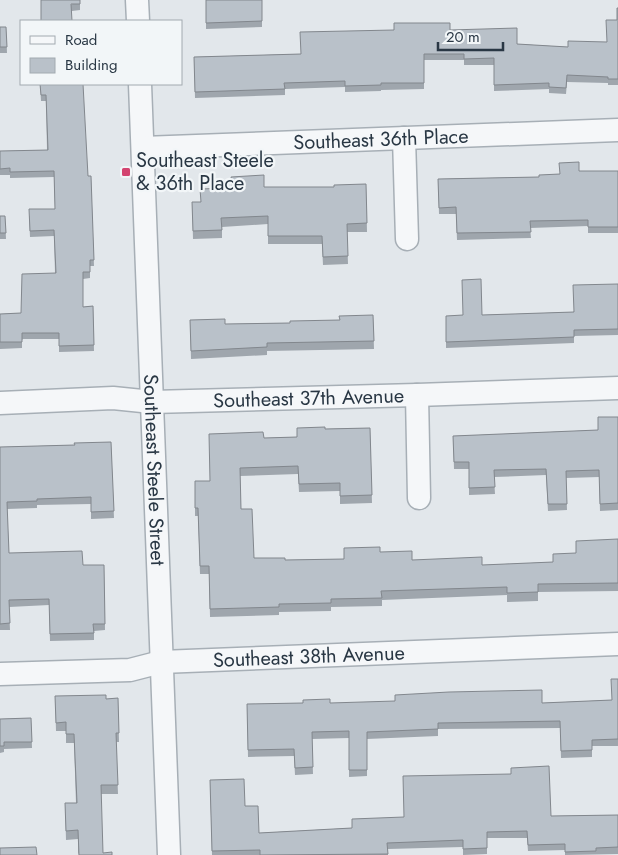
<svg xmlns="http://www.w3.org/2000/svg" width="618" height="855" font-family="Jost,sans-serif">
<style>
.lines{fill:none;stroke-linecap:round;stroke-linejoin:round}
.minor-casing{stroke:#a7afb6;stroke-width:25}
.minor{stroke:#f5f7f9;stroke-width:22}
.wall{fill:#9fa6ad}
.building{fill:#b9c1c9;stroke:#82878d}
.poi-dot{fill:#d34470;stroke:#f2f6f8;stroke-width:2}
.labels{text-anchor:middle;stroke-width:4.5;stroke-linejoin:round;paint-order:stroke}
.street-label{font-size:20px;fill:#293744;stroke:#f2f6f8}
.poi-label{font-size:20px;fill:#293744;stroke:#f2f6f8;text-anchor:start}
</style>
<rect width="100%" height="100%" fill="#e2e7eb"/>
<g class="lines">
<g class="minor-casing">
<g id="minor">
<path d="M137,0L138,21"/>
<path id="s1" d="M140,84L169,855"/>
<path d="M404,138L407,239"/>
<path id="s2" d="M143,148L618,130"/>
<path d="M417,395L419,498"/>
<path id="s3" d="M0,403L113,398L152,402L417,395L618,388"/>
<path id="s4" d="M0,674L130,670L161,662L618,644"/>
</g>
</g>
<use href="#minor" class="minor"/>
</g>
<g class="wall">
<path d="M80,0V10L72,11L41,21Z"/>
<path d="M206,0H262V27L206,29Z"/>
<path d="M618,8V85H608V83L567,82L566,94L549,93V89L494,91V65H464V60H424V89L381,90V91L345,92V87L285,89V95L195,98L194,57L301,54L450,30L517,44L568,47L607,42L617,20Z"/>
<path d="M0,27H6L7,53H0Z"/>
<path d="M40,84L88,176H91L94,266H90V278L83,279V307L93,306L94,351L59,352V339H23L22,340V348L0,349V314L21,313L55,273L54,236L30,237L29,216L55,209L54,177L10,178V175H0V151L47,150L46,101H41Z"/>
<path d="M579,171H618V233H588V226L530,228L531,238L457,240L456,214H439L438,179L539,177Z"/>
<path d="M231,177L264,187H334L366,184L367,232H347L348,264L323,265L322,244H268V224L222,227V238L193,239L192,202H200L231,188Z"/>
<path d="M0,216H5L6,239H0Z"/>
<path d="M618,284V335L574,336V343L446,348V316L482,315L573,312Z"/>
<path d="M373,315L374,349L267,351V355L191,359L190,320L225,324L290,323L340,320Z"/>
<path d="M618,417V510L600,511L599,477L566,478L567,510L548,511L546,475L494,477L495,494L469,495V469H454L453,436L598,430Z"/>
<path d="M370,428L372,503L340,504V491L299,492L298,474L240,476L241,509L254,558L285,560L344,559L380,552L412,560L482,565L553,562L576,553L618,539V591L538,592V601L507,602V595L382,600V606L331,607V611L279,612V615L210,617L209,574H200L198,516H195V481H210L264,438L297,437L325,429Z"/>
<path d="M111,442L114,518L91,519V504L37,505V508L7,509L9,553L83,565H104L105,630L94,631V640L50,641L49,605L9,607L10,630H0V447L75,445Z"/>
<path d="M618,679V746H592V757L561,758L560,728L438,729V736L367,739V776L349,777V738L312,739L313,774L295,775L294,756L248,757L247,704L330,703H542L612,700Z"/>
<path d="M55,696L106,699L118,698L119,742H116L118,794H101L78,855V839L66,840L65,803H76L74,743H66V731H56Z"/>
<path d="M31,718L32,748L4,749V752L0,753V719Z"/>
<path d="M210,780L245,806L259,833L352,828L551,816L618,815V854L565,855V850L528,851L527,838H487V854L463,855V847L388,849V855H212Z"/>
</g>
<g class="building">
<path d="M41,0H80V4H71L72,21H41Z"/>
<path d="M206,0H262V21L206,23Z"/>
<path d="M617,8H618V79H608V77L567,75L566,88L549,87V83L494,85V58L464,59V54H424V83H381V85L345,86V81L284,83L285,89L195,92L194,57L301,54L300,32L394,30V23H450V30L517,28V44L568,47V41L607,42L606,20H617Z"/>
<path d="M0,27H6L7,47H0Z"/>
<path d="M40,84H83L88,176H91L94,260H90V272H83V307L93,306L94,345L59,346V333H22V342H0V314L21,313L22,274L56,273L54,230L30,231L29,209H55L54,171L10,172V168L0,169V151L48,150L46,95H41Z"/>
<path d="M579,162V171H618V227H588V220L530,221L531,232L457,233L456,207L439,208L438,179L539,177V175L560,174L559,163Z"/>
<path d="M264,175V187H334V185L366,184L367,223L347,224L348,256L323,257L322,236H268V216L221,218L222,230L193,231L192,202H201L200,189L232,188L231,177Z"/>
<path d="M0,216H5L6,233H0Z"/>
<path d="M481,279L482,315L574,312L573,285L618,284V329L574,330V337L446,342V316L463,315L462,280Z"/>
<path d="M373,315L374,341L267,343V347L191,351L190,320L225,319V324L290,323V321L340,320L339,316Z"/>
<path d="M598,417H618V503L600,504L599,470L566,471L567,504H548L546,469L494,470L495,487L469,488V462H454L453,436L598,430Z"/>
<path d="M325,427V429L370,428L372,495L340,496V483L299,484L298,466L240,468L241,509H252L254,558H285V560L344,559V548L380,547V552L412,551V560L482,557V565L553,562V554L576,553V541L618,539V583L538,584V592L507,593V587L381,591L382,598L331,599V603L279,604V607L210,609L209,566H200L198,508H195V481H210L209,434L263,432L264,438L297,437V428Z"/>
<path d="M111,442L114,511L91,512V497L37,499V501L7,502L9,553L82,551L83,565H104L105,624H93L94,633L50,634L49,599L9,600L10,623L0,624V447L75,445L74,443Z"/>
<path d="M611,679H618V739L592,740V750L561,751L560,721L438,723V729L367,732V770H349V731L312,732L313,767L295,768L294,749L248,750L247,704L303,703V700L330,699V703L395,701V695L449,692L542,690V703L612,700Z"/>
<path d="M106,695V699L118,698L119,733H116L118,785H101L103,853L112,852V855H79L78,830L66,831L65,803H77L74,734H66V722L56,723L55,696Z"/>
<path d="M31,718L32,742H4V746H0V719Z"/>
<path d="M549,766L551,816L618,815V847L596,848V851L565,852V844L528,845L527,831L487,832V848L463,849V840L387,843L388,854L260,855V850L212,851L210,780L244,779L245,806H258L259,833L352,828V819L404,817L403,776L511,774V768Z"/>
<path d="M36,847L37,855H0V848Z"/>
</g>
<rect class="poi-dot" x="121" y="167" width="10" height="10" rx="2.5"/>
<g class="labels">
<g class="street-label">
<text dy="7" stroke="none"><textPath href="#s2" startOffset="238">Southeast 36th Place</textPath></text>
<text dy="7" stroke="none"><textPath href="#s3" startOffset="309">Southeast 37th Avenue</textPath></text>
<text dy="7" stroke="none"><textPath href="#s1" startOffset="386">Southeast Steele Street</textPath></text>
<text dy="7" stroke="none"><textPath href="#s4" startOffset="310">Southeast 38th Avenue</textPath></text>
</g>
<g class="poi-label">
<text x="136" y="167">Southeast Steele<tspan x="136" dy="23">&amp; 36th Place</tspan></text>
</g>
</g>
<rect x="20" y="20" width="162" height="65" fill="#f2f6f8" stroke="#a2aab0"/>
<rect x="30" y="36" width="25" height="8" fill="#f5f7f9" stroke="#a2aab0"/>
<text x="65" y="45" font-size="15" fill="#293744">Road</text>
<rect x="30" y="58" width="25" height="15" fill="#b9c1c9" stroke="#a2aab0"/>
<text x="65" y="70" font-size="15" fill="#293744">Building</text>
<path d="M438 42v8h65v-8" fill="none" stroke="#293744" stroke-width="2.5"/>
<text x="446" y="42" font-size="15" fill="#293744" stroke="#f2f6f8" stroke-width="4" paint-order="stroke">20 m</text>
</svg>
